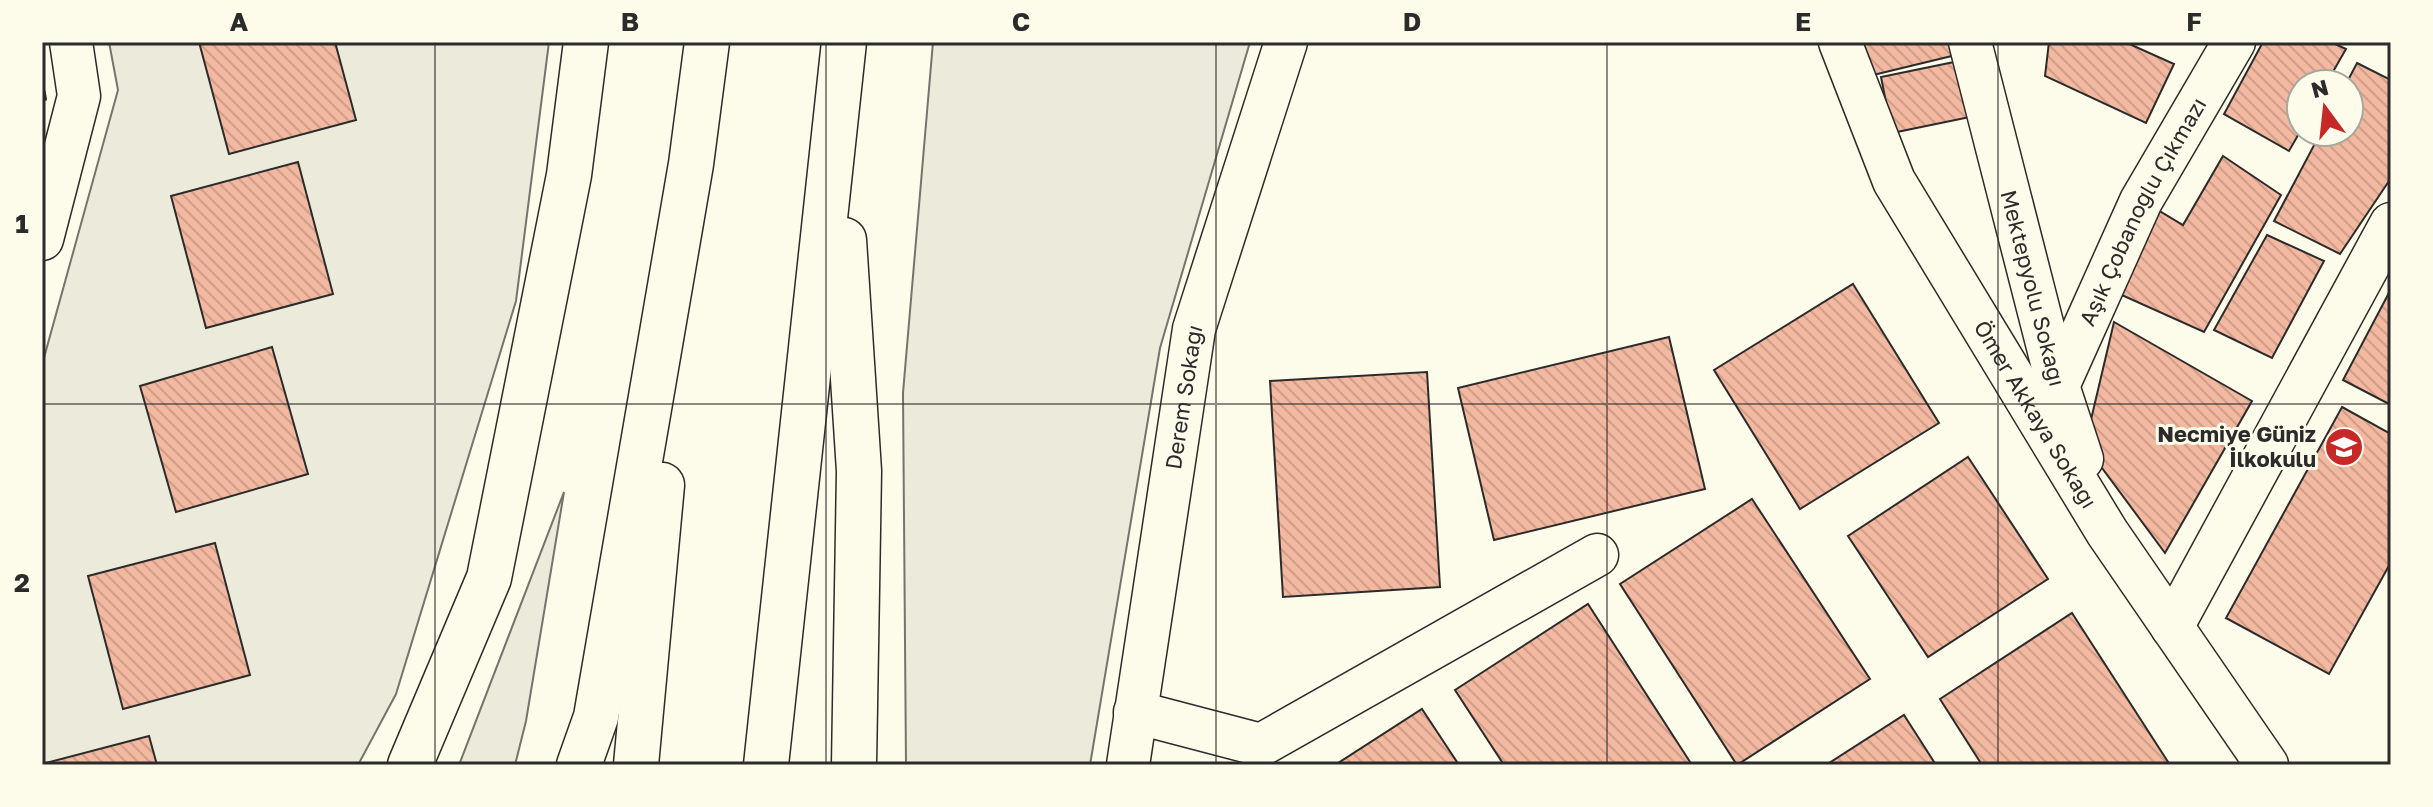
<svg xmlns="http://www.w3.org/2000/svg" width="2433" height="807" font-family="'Golos Text',sans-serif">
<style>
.green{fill:#ecebdb;stroke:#74746e;stroke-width:2}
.building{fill:url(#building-back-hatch);stroke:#2b2b2b;stroke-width:2}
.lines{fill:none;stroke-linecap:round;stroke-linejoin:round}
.street-casing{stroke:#2b2b2b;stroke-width:45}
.highway-casing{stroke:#2b2b2b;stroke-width:47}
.street{stroke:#fdfbea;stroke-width:42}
.highway{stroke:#fdfbea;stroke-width:44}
.fence{stroke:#2b2b2b;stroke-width:2;stroke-dasharray:10 4;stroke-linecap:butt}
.grid{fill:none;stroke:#2b2b2b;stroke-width:2;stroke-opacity:0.55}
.labels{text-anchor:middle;stroke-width:6;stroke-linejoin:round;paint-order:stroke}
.street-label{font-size:22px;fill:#2b2b2b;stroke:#fdfbea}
.poi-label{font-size:22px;font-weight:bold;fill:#2b2b2b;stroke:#fdfbea;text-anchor:end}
.neatline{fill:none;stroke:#2b2b2b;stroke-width:3}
.grid-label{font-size:26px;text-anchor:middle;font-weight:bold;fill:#2b2b2b}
</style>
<defs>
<pattern id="building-back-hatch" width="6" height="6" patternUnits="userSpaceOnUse" patternTransform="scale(2)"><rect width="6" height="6" fill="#f2b8a0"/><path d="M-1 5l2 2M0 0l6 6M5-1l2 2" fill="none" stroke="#d09e8a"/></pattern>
</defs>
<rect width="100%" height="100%" fill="#fdfbea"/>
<g class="green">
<path d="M109,42H549L516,301L396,694L358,765H42V365L118,90Z"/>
<path d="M933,42H1250L1160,348L1090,765H906L903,393Z"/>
<path d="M564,492L526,721L515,765H459Z"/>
</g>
<g class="building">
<path d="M199,42H335L356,120L229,154Z"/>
<path d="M1860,42H1953L1956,55L1869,76Z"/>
<path d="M2049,42H2125L2174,64L2146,123L2045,76Z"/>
<path d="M2263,42H2331L2346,49L2326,84H2301V130L2289,151L2224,114Z"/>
<path d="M1959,61L1970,117L1892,133L1881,77Z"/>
<path d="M2357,63L2391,80V178L2340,254L2274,221L2321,132H2349L2346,84Z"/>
<path d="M2223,156L2281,195L2204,332L2115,292L2156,209L2183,225Z"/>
<path d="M298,162L333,294L206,328L171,196Z"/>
<path d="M2267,235L2324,261L2272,358L2214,330Z"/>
<path d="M1853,284L1939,423L1800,509L1714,370Z"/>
<path d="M2391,289V405L2343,380Z"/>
<path d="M2114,322L2252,401L2165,553L2085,445Z"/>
<path d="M1669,337L1705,489L1494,540L1458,388Z"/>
<path d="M272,347L308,474L176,512L140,386Z"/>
<path d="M1427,372L1440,587L1283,597L1270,381Z"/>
<path d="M2342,407L2391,434V562L2329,674L2226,618Z"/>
<path d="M1968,457L2048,579L1928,657L1848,536Z"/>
<path d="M1752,499L1870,679L1737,765L1620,584Z"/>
<path d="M215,543L250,675L123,709L88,576Z"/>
<path d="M1588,604L1692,765H1504L1455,690Z"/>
<path d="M2072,613L2170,765H1982L1940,699Z"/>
<path d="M1422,709L1459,765H1335Z"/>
<path d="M1904,715L1936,765H1826Z"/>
<path d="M149,736L157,765H42V764Z"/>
</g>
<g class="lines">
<g class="street-casing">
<g id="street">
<path id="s1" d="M1840,42L1894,181L2107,532L2267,765"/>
<path id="s2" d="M1970,42L2058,386L2082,459"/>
<path d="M42,239L79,96L71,42"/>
<path id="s3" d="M2058,386L2141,201L2234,42"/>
<path d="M2172,627L2391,224"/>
<path d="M1135,712L1261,745L1597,555"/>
<path id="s4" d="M1128,765L1194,329L1286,42"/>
</g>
</g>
<g class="highway-casing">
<g id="highway">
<path d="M844,240L859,471L854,765"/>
<path d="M410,765L489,578L569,175L586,42"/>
<path d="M579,765L596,717L691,164L707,42"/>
<path d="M636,765L662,485"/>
<path d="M766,765L844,42"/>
</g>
</g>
<use href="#street" class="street"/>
<use href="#highway" class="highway"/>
<path class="fence" d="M42,77L46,99L42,109"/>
</g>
<path class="grid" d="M435,42V765M826,42V765M1216,42V765M1607,42V765M1998,42V765M42,404H2391"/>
<defs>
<g id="school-disc" transform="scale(2)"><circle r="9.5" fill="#c62828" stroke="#fdfbea"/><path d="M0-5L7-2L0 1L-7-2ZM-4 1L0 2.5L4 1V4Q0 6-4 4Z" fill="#fff"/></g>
</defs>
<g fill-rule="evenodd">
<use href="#school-disc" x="2344" y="447"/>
</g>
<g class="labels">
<g class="street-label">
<text dy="8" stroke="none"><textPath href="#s3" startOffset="194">Aşık Çobanoğlu Çıkmazı</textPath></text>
<text dy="8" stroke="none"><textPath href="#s2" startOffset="254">Mektepyolu Sokağı</textPath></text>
<text dy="8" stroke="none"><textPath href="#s4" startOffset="372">Derem Sokağı</textPath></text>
<text dy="8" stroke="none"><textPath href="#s1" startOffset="422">Ömer Akkaya Sokağı</textPath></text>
</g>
<g class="poi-label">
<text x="2316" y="442">Necmiye Güniz<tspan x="2316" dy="25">İlkokulu</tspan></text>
</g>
</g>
<rect width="2433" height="807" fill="none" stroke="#fdfbea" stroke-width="88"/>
<g transform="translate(2325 108) rotate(345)"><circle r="38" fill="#fdfbea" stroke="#a9a89e" stroke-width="2"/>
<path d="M0-6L14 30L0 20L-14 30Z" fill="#c62828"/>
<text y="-12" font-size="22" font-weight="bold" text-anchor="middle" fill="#2b2b2b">N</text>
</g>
<rect x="44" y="44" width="2345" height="719" class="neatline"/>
<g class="grid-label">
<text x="239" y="31">A</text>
<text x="630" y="31">B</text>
<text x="1021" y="31">C</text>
<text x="1412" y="31">D</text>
<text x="1803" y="31">E</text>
<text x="2194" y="31">F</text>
<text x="22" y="233">1</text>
<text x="22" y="592">2</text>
</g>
</svg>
